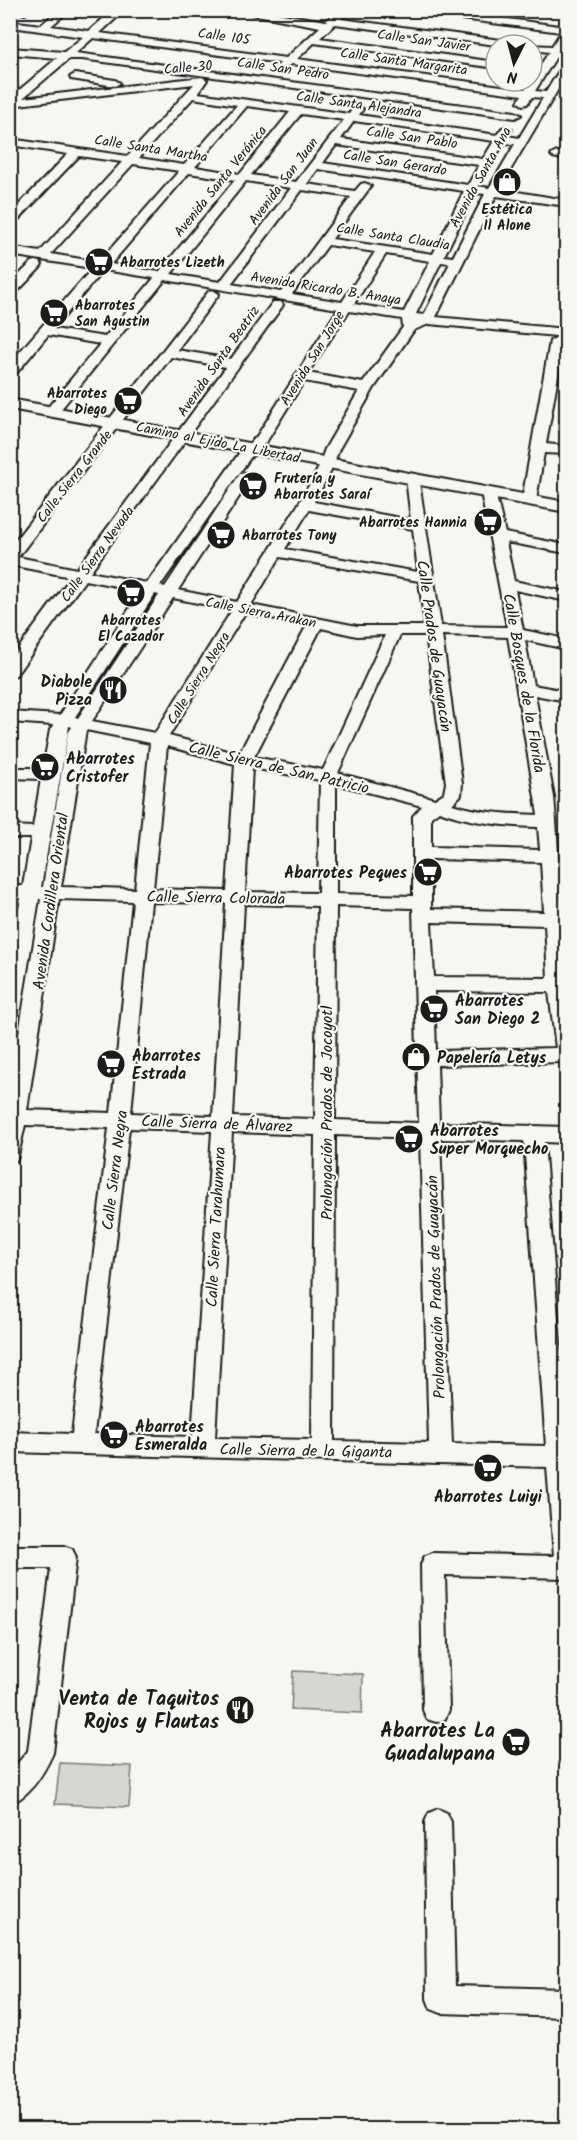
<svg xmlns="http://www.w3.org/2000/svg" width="577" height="2140" font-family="Kalam,sans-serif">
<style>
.green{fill:#d6d6d2;stroke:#797977;stroke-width:1.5}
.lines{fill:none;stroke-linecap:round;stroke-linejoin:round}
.minor-casing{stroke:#1c1c1c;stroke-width:4}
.major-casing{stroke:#1c1c1c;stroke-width:4}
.minor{fill:#f6f6f2;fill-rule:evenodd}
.major{fill:#f6f6f2;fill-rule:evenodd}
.labels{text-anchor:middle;stroke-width:4.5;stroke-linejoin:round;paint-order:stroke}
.far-street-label{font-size:14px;fill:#1c1c1c;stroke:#f6f6f2}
.far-poi-label{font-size:14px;font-weight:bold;fill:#1c1c1c;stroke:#f6f6f2;text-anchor:start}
.street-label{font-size:16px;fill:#1c1c1c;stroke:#f6f6f2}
.poi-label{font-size:16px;font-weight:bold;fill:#1c1c1c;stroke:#f6f6f2;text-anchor:start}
.near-poi-label{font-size:20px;font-weight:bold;fill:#1c1c1c;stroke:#f6f6f2;text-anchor:end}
</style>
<rect width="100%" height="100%" fill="#f6f6f2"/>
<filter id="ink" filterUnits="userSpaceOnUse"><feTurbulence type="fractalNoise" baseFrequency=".0167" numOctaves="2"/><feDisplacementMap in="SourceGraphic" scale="12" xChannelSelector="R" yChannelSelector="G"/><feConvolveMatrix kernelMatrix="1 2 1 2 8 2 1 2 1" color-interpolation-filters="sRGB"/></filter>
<g filter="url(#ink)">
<g class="green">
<path d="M293,1671L363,1674L362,1713L291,1710Z"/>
<path d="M60,1763L132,1766L129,1807L55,1804Z"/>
</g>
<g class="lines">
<g class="minor-casing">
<g id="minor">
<path d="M12,10H30V11L25,14Z"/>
<path d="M58,10H70L51,26L89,31L113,10H125L100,33L286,58L320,27L230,10H257L326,21L338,10H350L341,19L516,42L521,45H496L335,24L320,38L496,62V68L314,43L297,59L525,89L549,52L532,50V45H528L552,46L561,32L415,13L410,10H442L566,27V41L535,91L546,92L562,66L566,65V76L499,189L566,200V206L496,196L436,317L566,329V337L429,324L414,330L374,388L339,449L331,471L314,502L411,520L406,478L413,474L418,475L441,626L507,627L481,492L483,489H493L495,492L505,533L566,545V553L506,542L514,581L566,592V601L515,590L523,630L566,639V649L525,640L533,685L566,691V701L535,695L554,797L556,821L566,973V1062L437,1065L439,1123L566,1127V1143L544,1142L566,1418V1578L445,1575L449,1710L445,1719L436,1722L427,1719L423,1710L421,1564L425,1556L433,1553L554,1556L547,1467L10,1452V1432L72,1434L109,1128L25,1125L17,1160L10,1162V1088L41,899H39L20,1015L17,1020L10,1022V957L21,898H10V886H23L31,838H10V826L33,827L41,779L10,778V768H43L50,730L53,725L10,722V712L60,715L141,591L85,580L16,675L10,677V660L71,577L10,565V547L209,291L213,290L219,294L177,350L231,359L273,302H281L283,305L281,308L90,572L147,583L240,452L257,436L338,309L165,280L57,414L52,415L45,411L100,344L48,335L15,375L10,376V363L90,271L94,270L100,274L54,329L105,337L154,278L10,255V247L40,252L122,162L79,156L14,224H10V214L68,154L10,145V139L128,156L194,84L10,106V98L57,58L10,54V48L64,52L83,37L12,27L10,21L41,25ZM93,38L280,63L277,67L282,70L291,64L522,95L518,102L523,105L527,104L532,97L543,98L519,138L508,136L512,130L506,127L502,128L497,135L359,115L363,109L358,106L354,107L349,114L198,93L207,80L202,77L23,98L69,59H82L515,118L521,115L515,112L76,53ZM193,98L237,105L184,165L139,158ZM247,106L290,112L240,174L195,167ZM301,114L344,120L296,182L251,175ZM354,121L494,141L483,159L341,139ZM504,143L515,144L489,188L478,186ZM336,145L479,165L468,185L323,163ZM133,164L179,171L99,262L51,254ZM318,169L464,191L433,254L332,239L371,186L365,183L361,184L355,191L307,184ZM189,173L235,180L159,272L111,264ZM246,181L291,188L220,282L171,274ZM302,190L351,197L281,292L231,284ZM475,193L485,194L453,257L444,256ZM328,245L375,252L342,302L292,294ZM386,254L430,261L404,312L354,304ZM441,262L450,263L424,315L416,314ZM349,311L402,319L403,327L363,383L308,373ZM171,357L226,367L77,569L18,557ZM304,381L359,391L325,449L317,471L298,505L237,602L178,590L252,477L245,473L240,474L165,587L160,586L250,458L267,441ZM309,510L413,529L418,572L285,549ZM280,557L419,581L425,626H357L251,605ZM155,594L159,595L78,718L75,717ZM173,598L232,610L155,733L92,721ZM245,613L307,625L239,754L169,736ZM321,628L357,636L385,635L323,770L254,757ZM400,635H426L446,783L444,793L435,799L338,773ZM442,635L508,637L538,815C508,814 481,813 452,804L461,795L462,783ZM69,726L72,727L68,733L43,887H41ZM86,730L150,743L135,889L61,887ZM167,746L235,764L227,891L153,889ZM252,768L320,780L318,893L245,892ZM336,784L422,806L413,816V896L336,894ZM439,811C472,823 503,826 538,827L540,850L431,847V817ZM431,859L541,862L544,912L431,909ZM59,899L133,901L111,1113L27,1110ZM151,902L226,903L213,1116L131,1113ZM244,904L318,906L315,1119L233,1117ZM336,906L413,908L419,1123L335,1120ZM431,922L545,925L548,978L434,977ZM434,991L549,992L556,1048L436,1051ZM129,1128L212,1131L192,1437L94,1434ZM232,1132L315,1135L312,1440L215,1438ZM335,1135L420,1138L429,1443L334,1441ZM440,1139L524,1141L546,1446L452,1444Z"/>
<path d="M75,74L115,80L120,83L115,86L71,79L70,77Z"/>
<path d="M557,152L566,154V160L553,157L551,155Z"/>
<path d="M36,261L40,262L42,265L40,268L14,295L10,296V284L32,262Z"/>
<path d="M557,337L564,341L546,444L566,446V454L544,453L536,500L529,504L522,500L550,341Z"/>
<path d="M10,1546H64L72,1549L76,1557L53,1753C44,1773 31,1795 10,1804V1772L28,1751L51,1568H10Z"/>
<path d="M438,1809L447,1813L451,1822L455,1986L566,1989V2017L441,2013L431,2009L427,1999L425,1822L429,1813Z"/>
</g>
</g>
<g class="major-casing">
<path id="major" d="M10,399L566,502V512L10,409Z"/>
</g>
<use href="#minor" class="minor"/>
<use href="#major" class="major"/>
</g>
</g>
<defs>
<g id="shop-disc" transform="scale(1.5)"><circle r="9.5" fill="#1c1c1c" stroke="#f6f6f2"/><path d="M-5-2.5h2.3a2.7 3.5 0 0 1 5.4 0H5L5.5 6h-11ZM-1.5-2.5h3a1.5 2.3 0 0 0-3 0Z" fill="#fff"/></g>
<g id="supermarket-disc" transform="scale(1.5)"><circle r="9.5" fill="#1c1c1c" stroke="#f6f6f2"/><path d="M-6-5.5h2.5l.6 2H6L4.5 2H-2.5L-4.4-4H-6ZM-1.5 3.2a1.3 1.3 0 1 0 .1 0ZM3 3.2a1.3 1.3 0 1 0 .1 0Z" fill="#fff"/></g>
<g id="restaurant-disc" transform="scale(1.5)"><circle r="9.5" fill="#1c1c1c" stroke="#f6f6f2"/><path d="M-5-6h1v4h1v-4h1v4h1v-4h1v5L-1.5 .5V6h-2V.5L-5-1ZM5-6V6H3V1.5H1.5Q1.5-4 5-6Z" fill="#fff"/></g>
</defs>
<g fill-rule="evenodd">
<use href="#shop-disc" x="507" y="182"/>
<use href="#supermarket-disc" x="99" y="262"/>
<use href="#supermarket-disc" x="54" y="313"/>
<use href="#supermarket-disc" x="128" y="401"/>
<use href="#supermarket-disc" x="253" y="486"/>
<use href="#supermarket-disc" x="488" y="522"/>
<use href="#supermarket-disc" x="221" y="535"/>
<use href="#supermarket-disc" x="131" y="593"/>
<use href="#restaurant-disc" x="113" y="690"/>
<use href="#supermarket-disc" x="45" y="767"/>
<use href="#supermarket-disc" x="428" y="872"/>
<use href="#supermarket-disc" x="434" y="1009"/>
<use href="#shop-disc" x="416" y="1057"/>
<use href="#supermarket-disc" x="111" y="1064"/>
<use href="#supermarket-disc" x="409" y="1139"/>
<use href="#supermarket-disc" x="114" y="1435"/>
<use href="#supermarket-disc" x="488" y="1468"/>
<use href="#restaurant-disc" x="240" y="1710"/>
<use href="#supermarket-disc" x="516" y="1742"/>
</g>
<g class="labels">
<g class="far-street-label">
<text transform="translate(224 36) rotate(8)" y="5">Calle 105</text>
<text transform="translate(424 40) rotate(8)" y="5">Calle San Javier</text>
<text transform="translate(404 61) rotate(8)" y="5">Calle Santa Margarita</text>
<text transform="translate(188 67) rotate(-5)" y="5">Calle 30</text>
<text transform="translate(283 68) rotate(8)" y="5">Calle San Pedro</text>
<text transform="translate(359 104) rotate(8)" y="5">Calle Santa Alejandra</text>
<text transform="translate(412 137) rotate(8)" y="5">Calle San Pablo</text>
<text transform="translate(151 148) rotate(9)" y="5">Calle Santa Martha</text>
<text transform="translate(395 162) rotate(9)" y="5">Calle San Gerardo</text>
<text transform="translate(480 177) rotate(-61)" y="5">Avenida Santa Ana</text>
<text transform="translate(220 181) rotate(-51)" y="5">Avenida Santa Verónica</text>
<text transform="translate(283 181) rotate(-53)" y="5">Avenida San Juan</text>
<text transform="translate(393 236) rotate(9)" y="5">Calle Santa Claudia</text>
<text transform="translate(326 288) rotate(9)" y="5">Avenida Ricardo B. Anaya</text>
<text transform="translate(312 358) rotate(-58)" y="5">Avenida San Jorge</text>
<text transform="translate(218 361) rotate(-55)" y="5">Avenida Santa Beatriz</text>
<text transform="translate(218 442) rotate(11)" y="5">Camino al Ejido La Libertad</text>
<text transform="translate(74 476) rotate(-52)" y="5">Calle Sierra Grande</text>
<text transform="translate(97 554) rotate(-54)" y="5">Calle Sierra Nevada</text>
<text transform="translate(261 612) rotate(11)" y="5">Calle Sierra Arakan</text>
<text transform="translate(198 678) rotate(-58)" y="5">Calle Sierra Negra</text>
</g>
<g class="far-poi-label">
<text x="507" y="214" text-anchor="middle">Estética<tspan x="507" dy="16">Il Alone</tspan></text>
<text x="120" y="267">Abarrotes Lizeth</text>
<text x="75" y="310">Abarrotes<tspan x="75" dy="16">San Agustin</tspan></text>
<text x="107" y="398" text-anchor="end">Abarrotes<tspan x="107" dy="16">Diego</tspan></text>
<text x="274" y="483">Frutería y<tspan x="274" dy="16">Abarrotes Saraí</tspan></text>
<text x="467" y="527" text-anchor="end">Abarrotes Hannia</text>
<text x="242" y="540">Abarrotes Tony</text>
<text x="131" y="625" text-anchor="middle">Abarrotes<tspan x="131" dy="16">El Cazador</tspan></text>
</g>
<g class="street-label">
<text transform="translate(435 646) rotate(82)" y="6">Calle Prados de Guayacán</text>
<text transform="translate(525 683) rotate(80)" y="6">Calle Bosques de la Florida</text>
<text transform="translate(279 767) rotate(13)" y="6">Calle Sierra de San Patricio</text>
<text transform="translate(216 897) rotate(1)" y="6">Calle Sierra Colorada</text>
<text transform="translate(50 901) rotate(-82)" y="6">Avenida Cordillera Oriental</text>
<text transform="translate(326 1113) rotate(-90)" y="6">Prolongación Prados de Jocoyotl</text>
<text transform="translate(217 1123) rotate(2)" y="6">Calle Sierra de Álvarez</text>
<text transform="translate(114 1170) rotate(-83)" y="6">Calle Sierra Negra</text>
<text transform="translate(215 1227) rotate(-87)" y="6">Calle Sierra Tarahumara</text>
<text transform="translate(435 1287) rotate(-92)" y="6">Prolongación Prados de Guayacán</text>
<text transform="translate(306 1450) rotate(1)" y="6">Calle Sierra de la Giganta</text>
</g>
<g class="poi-label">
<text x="92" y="687" text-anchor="end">Diabole<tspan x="92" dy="18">Pizza</tspan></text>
<text x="66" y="764">Abarrotes<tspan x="66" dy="18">Cristofer</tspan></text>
<text x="407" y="878" text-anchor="end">Abarrotes Peques</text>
<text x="455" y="1006">Abarrotes<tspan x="455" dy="18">San Diego 2</tspan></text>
<text x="132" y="1061">Abarrotes<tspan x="132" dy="18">Estrada</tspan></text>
<text x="437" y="1063">Papelería Letys</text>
<text x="430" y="1136">Abarrotes<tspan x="430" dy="18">Super Morquecho</tspan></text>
<text x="135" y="1432">Abarrotes<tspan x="135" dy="18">Esmeralda</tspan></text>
<text x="488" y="1502" text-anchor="middle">Abarrotes Luiyi</text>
</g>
<g class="near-poi-label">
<text x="219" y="1705">Venta de Taquitos<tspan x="219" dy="23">Rojos y Flautas</tspan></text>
<text x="495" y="1737">Abarrotes La<tspan x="495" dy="23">Guadalupana</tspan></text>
</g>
</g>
<rect width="577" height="2140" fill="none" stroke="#f6f6f2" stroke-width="36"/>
<rect x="18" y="18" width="541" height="2104" fill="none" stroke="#1c1c1c" stroke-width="2" filter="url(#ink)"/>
<g transform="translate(514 63) rotate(186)"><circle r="28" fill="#f6f6f2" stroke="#9f9f9c" stroke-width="1.5"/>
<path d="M0-4.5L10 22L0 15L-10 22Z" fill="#1c1c1c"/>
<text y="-9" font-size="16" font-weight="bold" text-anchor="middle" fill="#1c1c1c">N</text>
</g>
</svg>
